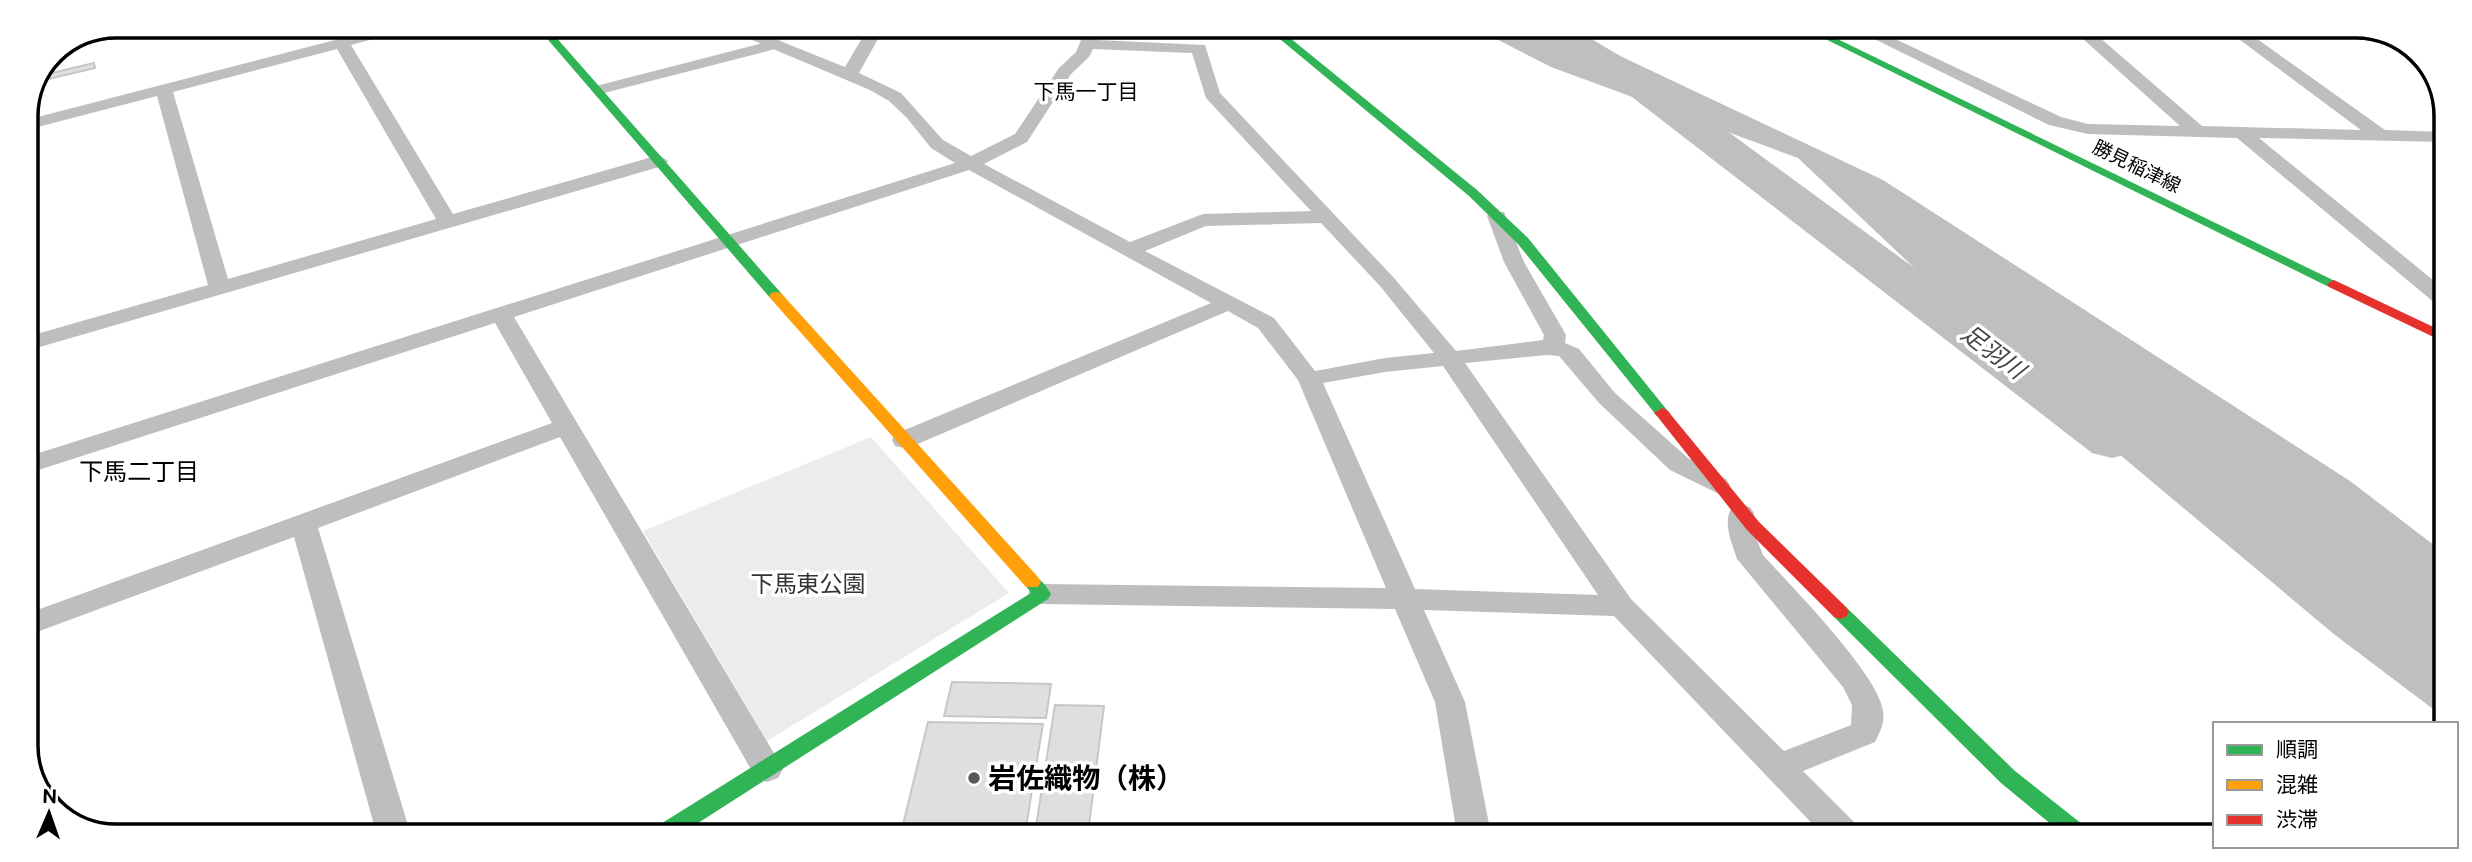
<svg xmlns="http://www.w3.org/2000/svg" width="2472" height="862" font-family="'Public Sans','Noto Sans JP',sans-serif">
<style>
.green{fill:#ececec}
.water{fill:#bfbfbf}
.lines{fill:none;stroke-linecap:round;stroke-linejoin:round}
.river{fill:#bfbfbf;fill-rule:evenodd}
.building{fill:#dfdfdf;stroke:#c7c7c7;stroke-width:2}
.lane{stroke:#bebebe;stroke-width:9}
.street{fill:#bebebe;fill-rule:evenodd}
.fast{fill:#30b455;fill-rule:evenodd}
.slow{fill:#ff9f0a;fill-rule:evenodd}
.jam{fill:#e5322d;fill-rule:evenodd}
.poi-dot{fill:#595959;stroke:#fff;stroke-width:2.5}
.labels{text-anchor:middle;stroke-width:7;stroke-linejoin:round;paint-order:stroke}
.far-street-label{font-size:19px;fill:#000;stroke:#fff}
.far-neighbourhood-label{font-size:21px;fill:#000;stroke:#fff}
.park-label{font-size:23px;fill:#333;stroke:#fff}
.water-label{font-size:24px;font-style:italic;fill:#444;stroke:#fff}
.neighbourhood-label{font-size:24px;fill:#000;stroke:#fff}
.near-poi-label{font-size:28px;font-weight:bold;fill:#000;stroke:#fff;text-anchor:start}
.rim{fill:none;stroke:#000;stroke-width:3.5}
</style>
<rect width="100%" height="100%" fill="#fff"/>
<path class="green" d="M871,437L1009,593L767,741L643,531Z"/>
<path class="water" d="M1477,29H1563L1883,180L2350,481L2443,552L2441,715L2335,635L2051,397L1798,158L1551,67Z"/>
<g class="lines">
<path class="river" d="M1531,29H1575L1645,71L2132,427L2140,440L2132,453L2112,458L2092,453L1619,87L1536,37Z"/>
</g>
<g class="building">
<path d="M197,26L247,27L249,29L208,39Z"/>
<path d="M94,63L95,68L40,81L43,75Z"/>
<path d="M952,682L1051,684L1046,718L944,716Z"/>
<path d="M1055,705L1104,706L1088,833H1035Z"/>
<path d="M928,722L1043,724L1025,833H901Z"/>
</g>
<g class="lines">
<path class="lane" d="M598,90L777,44"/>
<g class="street">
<path d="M385,27H410L407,30L351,45L453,214L659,155L668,161L666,165L26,351V337L208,285L157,96L26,130V120ZM337,49L436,219L228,279L173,92Z"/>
<path d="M728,28H748L845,67L868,28H884L859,73L901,93L943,140L971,156L1015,134L1059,68L1076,52L1086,28H1102L1097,40L1205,45L1220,93L1394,278L1456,351L1543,340L1544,335L1504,262L1487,216L1490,212H1504L1524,262L1566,335L1565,343L1579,349L1615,393L1688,458L1726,479L1730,485L1726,491L1717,493L1670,470L1599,403L1559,356L1547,355L1465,363L1631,599L1784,751L1851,725L1852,705L1843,687L1737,559C1732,543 1722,523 1732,507L1741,504L1750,507L1754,513L1755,535L1763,555C1791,586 1879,675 1883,711C1885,723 1880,732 1875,742L1803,771L1857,825L1862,835H1823L1614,616L1424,610L1465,702L1491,834H1457L1435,702L1395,609L1042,604L1032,601L1028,594L1032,587L1042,584L1386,588L1298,380L1258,328L1228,311L913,446L904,448L895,446L892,440L895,434L1211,303L969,170L514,317L778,760L783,769L778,778L767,782L756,778L560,437L318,528L410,832H376L294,537L26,636V614L552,423L495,323L26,474V457L955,163L931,148L907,118L889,101L870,90L731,31ZM1093,49L1192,53L1206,98L1311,211L1203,214L1130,242L984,164L1027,142L1071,74L1089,57ZM1321,223L1380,286L1434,353L1385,358L1315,371L1274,318L1145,251L1206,226ZM1443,366L1598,595L1415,589L1323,383L1385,372Z"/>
<path d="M1856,30H1876L2061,117L2088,124L2180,126L2073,30H2091L2202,126L2361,130L2228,31H2246L2385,130L2445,132V142L2259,138L2444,289V305L2436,304L2237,138L2088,134L2049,125Z"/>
</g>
<g class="fast">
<path d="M537,27H547L781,293L783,296L781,299H771Z"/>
<path d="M1268,29H1279L1477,190L1528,238L1667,410L1670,413L1667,416H1657L1518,244L1469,196Z"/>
<path d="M1807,30H1819L2341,284L2334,288L2329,287Z"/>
<path d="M1032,576C1041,578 1046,586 1051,594L1048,599L684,832H656L659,825L1031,593L1023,582L1026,577Z"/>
<path d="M1840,605L1846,607L2015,771L2087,828L2090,835H2064L2001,783L1834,617L1831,612L1834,607Z"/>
</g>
<path class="slow" d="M776,292L781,293L1038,577L1041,582L1038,587H1026L771,299L769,296L771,293Z"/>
<g class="jam">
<path d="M2334,280L2444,332V342L2329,287L2327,284Z"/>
<path d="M1662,408L1667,410L1759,522L1846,607L1849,612L1846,617L1840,619L1834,617L1747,530L1657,416L1654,413Z"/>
</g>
</g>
<circle class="poi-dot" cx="974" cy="778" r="7"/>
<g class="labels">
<g class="far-street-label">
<text transform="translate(2137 166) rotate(26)" y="7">勝見稲津線</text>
</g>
<g class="far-neighbourhood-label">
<text x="1086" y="99">下馬一丁目</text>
</g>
<g class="park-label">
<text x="808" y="592">下馬東公園</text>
</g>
<g class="water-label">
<text transform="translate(1993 352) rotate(37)" y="8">足羽川</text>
</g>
<g class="neighbourhood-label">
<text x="139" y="480">下馬二丁目</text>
</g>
<g class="near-poi-label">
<text x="988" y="788">岩佐織物（株）</text>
</g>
</g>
<path d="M0 0H2472V862H0ZM116 38H2356A78 78 0 0 1 2434 116V746A78 78 0 0 1 2356 824H116A78 78 0 0 1 38 746V116A78 78 0 0 1 116 38Z" fill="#fff" fill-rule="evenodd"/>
<path class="rim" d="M116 38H2356A78 78 0 0 1 2434 116V746A78 78 0 0 1 2356 824H116A78 78 0 0 1 38 746V116A78 78 0 0 1 116 38Z"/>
<rect x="2213" y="722" width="245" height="126" fill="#ffffff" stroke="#999999" stroke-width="2"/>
<rect x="2227" y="745" width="35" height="10" fill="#30b455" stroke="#999999" stroke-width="2"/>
<text x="2276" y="757" font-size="21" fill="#000000">順調</text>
<rect x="2227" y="780" width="35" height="10" fill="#ff9f0a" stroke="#999999" stroke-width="2"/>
<text x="2276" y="792" font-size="21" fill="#000000">混雑</text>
<rect x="2227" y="815" width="35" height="10" fill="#e5322d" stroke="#999999" stroke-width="2"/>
<text x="2276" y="827" font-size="21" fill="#000000">渋滞</text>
<g transform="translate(49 813) rotate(2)" stroke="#ffffff" stroke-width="5" paint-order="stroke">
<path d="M0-5L12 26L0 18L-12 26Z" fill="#000000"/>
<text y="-10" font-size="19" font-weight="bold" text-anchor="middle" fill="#000000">N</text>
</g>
</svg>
